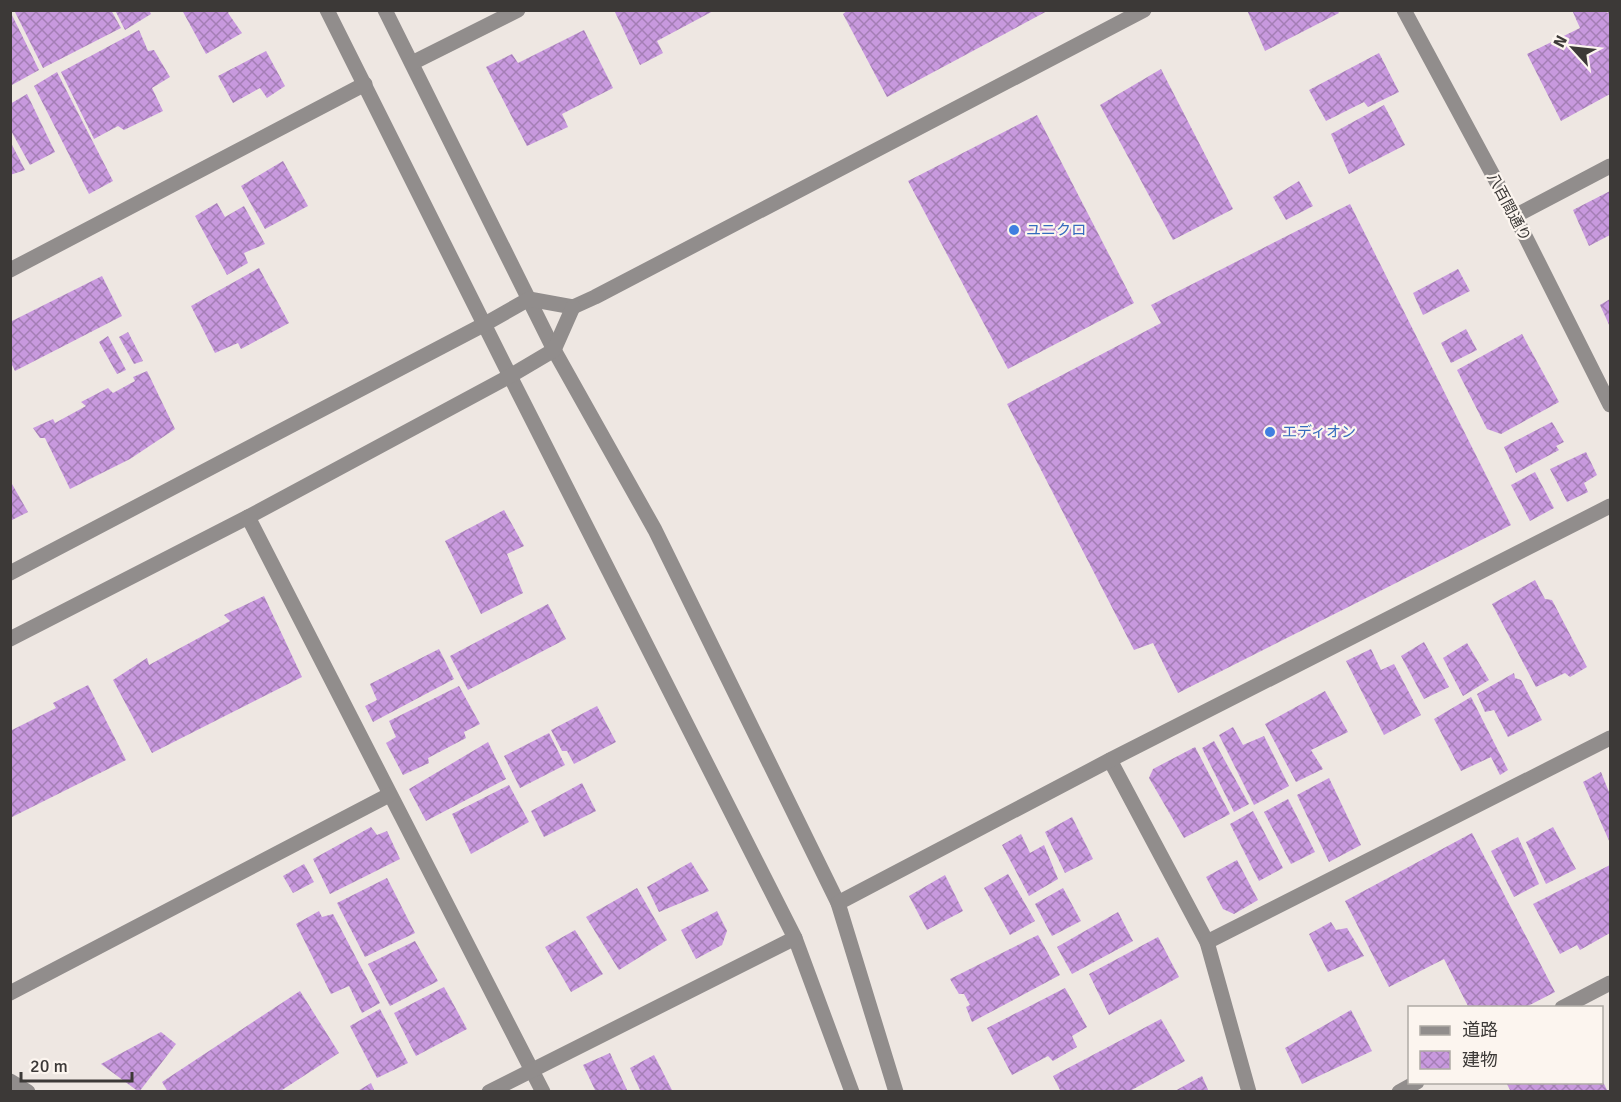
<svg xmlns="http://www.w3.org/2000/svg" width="1621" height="1102" font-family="Signika,'Noto Sans JP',sans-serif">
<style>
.building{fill:url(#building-cross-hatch)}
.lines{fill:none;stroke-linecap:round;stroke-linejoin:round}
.minor{stroke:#918d8c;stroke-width:15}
.shop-dot{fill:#3f7fe0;stroke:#fcf5ef;stroke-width:2}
.labels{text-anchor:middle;stroke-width:4.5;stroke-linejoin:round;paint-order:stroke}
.street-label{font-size:15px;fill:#3c3937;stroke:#fcf5ef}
.shop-label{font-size:15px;fill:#366cbe;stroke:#fcf5ef;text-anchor:start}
</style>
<defs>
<pattern id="building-cross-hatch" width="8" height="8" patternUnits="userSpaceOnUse" patternTransform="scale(1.5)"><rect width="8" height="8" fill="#c899de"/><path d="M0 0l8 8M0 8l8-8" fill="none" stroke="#a47eb5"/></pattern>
</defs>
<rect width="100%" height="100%" fill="#eee7e2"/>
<g class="building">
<path d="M14,10H111L121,28L43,68Z"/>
<path d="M115,10H149L151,14L125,30Z"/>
<path d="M182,10H230L228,13L242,33L206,54Z"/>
<path d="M614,10H715L657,41L663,53L640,65Z"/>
<path d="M848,10H1049L887,97L843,14Z"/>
<path d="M1247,10H1337L1339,13L1265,51Z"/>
<path d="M1572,10H1605L1607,13L1610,11V94L1561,121L1527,54L1580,28Z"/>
<path d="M10,11L39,70L10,86Z"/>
<path d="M139,30L148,51L154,50L170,77L152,88L163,111L124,130L118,126L94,139L61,72Z"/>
<path d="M584,30L613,88L562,114L568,127L527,146L486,67L512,54L518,63Z"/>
<path d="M266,51L285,86L267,98L260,88L233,103L218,76Z"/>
<path d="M1379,53L1399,92L1368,107L1364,102L1326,121L1309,90Z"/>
<path d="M1161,69L1233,209L1173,240L1100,105Z"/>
<path d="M57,72L113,181L89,194L34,86Z"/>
<path d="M27,94L55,152L30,165L10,129V104Z"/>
<path d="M1384,105L1405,145L1349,174L1331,134Z"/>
<path d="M1037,115L1134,303L1008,369L908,181Z"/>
<path d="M10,141L25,170L10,175Z"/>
<path d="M283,161L308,206L265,229L241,186Z"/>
<path d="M1299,181L1313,206L1286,220L1273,197Z"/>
<path d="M1610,191V235L1589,246L1573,210Z"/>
<path d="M217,203L225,217L244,206L265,244L244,253L248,263L227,275L195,216Z"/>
<path d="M1350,204L1511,525L1178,693L1153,643L1134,650L1007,404L1161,323L1151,305Z"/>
<path d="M259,268L289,323L241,349L238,343L215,353L191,306Z"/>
<path d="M1458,269L1470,291L1423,315L1413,293Z"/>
<path d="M102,276L122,316L15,371L10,361V322Z"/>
<path d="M1610,299V327L1600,305Z"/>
<path d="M1466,329L1477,350L1451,363L1441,343Z"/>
<path d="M128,332L143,361L134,364L119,337Z"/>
<path d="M1522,334L1559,402L1501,434L1487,429L1457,370Z"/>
<path d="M108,336L126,370L117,374L99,342Z"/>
<path d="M147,371L175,429L130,459L70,489L45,438H40L33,428L53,419L55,423L86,406L81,402L108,388L113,393L135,381L133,377Z"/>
<path d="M1552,422L1564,442L1556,446L1559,450L1516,473L1504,447Z"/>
<path d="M1586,452L1597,475L1584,483L1588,492L1567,502L1550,469Z"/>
<path d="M1535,472L1554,508L1530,521L1511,485Z"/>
<path d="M12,484L28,512L10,521V486Z"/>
<path d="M504,510L524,546L507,554L523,593L481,614L445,541Z"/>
<path d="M1535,580L1545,599L1552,600L1587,667L1570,677L1565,673L1536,687L1492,604Z"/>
<path d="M264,596L302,677L152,753L113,680L147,658L149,665L230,621L224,615Z"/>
<path d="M548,604L566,639L468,690L450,656Z"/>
<path d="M1424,642L1449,687L1424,699L1401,656Z"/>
<path d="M1467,643L1489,680L1463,696L1443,658Z"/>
<path d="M439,649L454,679L373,722L365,706L377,700L370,684Z"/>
<path d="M1371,649L1381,670L1394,664L1421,715L1384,735L1346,661Z"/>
<path d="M1514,673L1515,678L1521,680L1542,720L1508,737L1494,710L1485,712L1477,694Z"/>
<path d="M88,685L126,760L10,818V731L56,708L53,703Z"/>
<path d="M459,686L480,724L464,732L466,738L428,758L429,763L403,775L386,743L396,737L389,721Z"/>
<path d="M1325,691L1348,732L1311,750L1323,769L1296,782L1265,724Z"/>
<path d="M1471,697L1508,770L1500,775L1491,757L1461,771L1434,719Z"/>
<path d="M597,706L616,742L574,764L567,751H562L551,730Z"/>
<path d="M1233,727L1243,745L1264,736L1289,786L1254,805L1219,735Z"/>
<path d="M549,733L565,765L520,788L504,756Z"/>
<path d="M1214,741L1249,804L1234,812L1202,748Z"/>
<path d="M488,742L506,779L426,821L409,789Z"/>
<path d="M1195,747L1230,814L1184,838L1149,778L1153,769Z"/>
<path d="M1601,772L1609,792L1610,791V843L1583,782Z"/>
<path d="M1329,778L1361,845L1329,862L1297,795Z"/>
<path d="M582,783L596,811L544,837L531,811Z"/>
<path d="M509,785L529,822L471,854L452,814Z"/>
<path d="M1288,799L1315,852L1291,864L1264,812Z"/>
<path d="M1253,811L1283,868L1259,881L1230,824Z"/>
<path d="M1072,817L1093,859L1065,873L1045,832Z"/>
<path d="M371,827L377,835L387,831L400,859L330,894L313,859Z"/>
<path d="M1553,827L1576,869L1546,884L1526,842Z"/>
<path d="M1472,833L1555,992L1524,1008H1469L1444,959L1389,987L1345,901Z"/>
<path d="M1021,834L1030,853L1044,845L1058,879L1029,896L1002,845Z"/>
<path d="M1518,837L1539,884L1514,897L1491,851Z"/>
<path d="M1237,860L1258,900L1234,914L1223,909L1206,877Z"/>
<path d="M691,862L709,891L659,912L647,887Z"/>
<path d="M304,864L314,882L293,893L283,876Z"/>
<path d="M1610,865V933L1580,950L1577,945L1560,954L1533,904Z"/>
<path d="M1008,874L1035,921L1010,935L984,888Z"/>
<path d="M945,875L963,911L927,930L909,896Z"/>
<path d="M387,878L415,933L365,957L337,903Z"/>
<path d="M637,888L667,940L619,970L586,917Z"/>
<path d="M1063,888L1081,921L1052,936L1035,904Z"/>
<path d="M319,911L322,917L333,914L380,1003L362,1013L349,986L331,994L296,924Z"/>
<path d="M717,911L727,931L722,945L696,959L681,930Z"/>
<path d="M1118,912L1133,941L1072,974L1057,947Z"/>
<path d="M1331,922L1336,930L1347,928L1364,956L1328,972L1309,934Z"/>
<path d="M575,930L603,974L571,992L545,947Z"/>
<path d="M1038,935L1060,975L972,1022L966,1007L970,1005L964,994H959L950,979Z"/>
<path d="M1158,937L1179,977L1109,1015L1089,974Z"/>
<path d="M415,941L438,981L390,1006L368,964Z"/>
<path d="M444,987L467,1029L416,1056L394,1013Z"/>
<path d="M1065,988L1087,1027L1072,1036L1077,1047L1053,1061L1048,1056L1012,1075L987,1028Z"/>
<path d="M300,991L339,1053L279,1092H168L162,1082Z"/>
<path d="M380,1009L408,1063L377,1078L350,1026Z"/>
<path d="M1351,1010L1372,1051L1302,1084L1285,1048Z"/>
<path d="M1161,1019L1185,1061L1128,1092H1061L1053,1076Z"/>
<path d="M161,1032L176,1044L139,1092L101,1064Z"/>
<path d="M610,1053L628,1092H596L583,1065Z"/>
<path d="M654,1055L673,1092H641L630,1068Z"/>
<path d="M1202,1076L1209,1092H1173Z"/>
<path d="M1506,1082H1603L1608,1092H1511Z"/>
<path d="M371,1083L375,1092H356Z"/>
</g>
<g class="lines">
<g class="minor">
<path d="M327,10L510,376L795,938L852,1092"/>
<path d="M385,10L554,350L655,530L838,903L896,1092"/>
<path d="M1404,10L1515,216L1610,405"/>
<path d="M412,63L518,10"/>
<path d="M1515,216L1610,166"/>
<path d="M10,270L365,84"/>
<path d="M248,517L543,1092"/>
<path d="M10,573L485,324L529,299L573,307L595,297L1144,10"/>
<path d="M10,639L248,517L510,376L554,350L573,307"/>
<path d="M1110,760L1207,942L1249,1092"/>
<path d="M838,903L1110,760L1610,506"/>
<path d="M1207,942L1610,738"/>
<path d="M10,993L389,795"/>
<path d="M1562,1008L1610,983"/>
<path d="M10,1081L28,1092"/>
<path d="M489,1092L795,938"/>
<path d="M1399,1092L1417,1082"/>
</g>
</g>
<g class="shop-dot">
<circle cx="1014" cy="230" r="6"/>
<circle cx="1270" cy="432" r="6"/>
</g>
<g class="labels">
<g class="street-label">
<text transform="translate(1509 207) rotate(62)" y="5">八百間通り</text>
</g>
<g class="shop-label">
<text x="1026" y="235">ユニクロ</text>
<text x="1282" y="437">エディオン</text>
</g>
</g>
<rect width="1621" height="1102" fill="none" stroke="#3c3937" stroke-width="24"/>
<rect x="1408" y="1006" width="195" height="78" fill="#fcf5ef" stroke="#afaaa5" stroke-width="1.5"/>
<rect x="1420" y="1026" width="30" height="9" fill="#918d8c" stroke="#afaaa5" stroke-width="1.5"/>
<text x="1462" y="1036" font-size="18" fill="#3c3937">道路</text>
<rect x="1420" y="1051" width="30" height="18" fill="url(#building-cross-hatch)" stroke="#afaaa5" stroke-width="1.5"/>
<text x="1462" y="1066" font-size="18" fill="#3c3937">建物</text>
<g transform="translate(1573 48) rotate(297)" stroke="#fcf5ef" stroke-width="4.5" paint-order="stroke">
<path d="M0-4.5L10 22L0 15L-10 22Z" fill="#3c3937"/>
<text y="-9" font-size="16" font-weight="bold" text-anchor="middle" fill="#3c3937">N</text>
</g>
<path d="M21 1072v9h111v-9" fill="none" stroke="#3c3937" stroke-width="3"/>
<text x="30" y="1072" font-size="18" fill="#3c3937" stroke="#fcf5ef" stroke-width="4.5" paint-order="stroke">20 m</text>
</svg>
